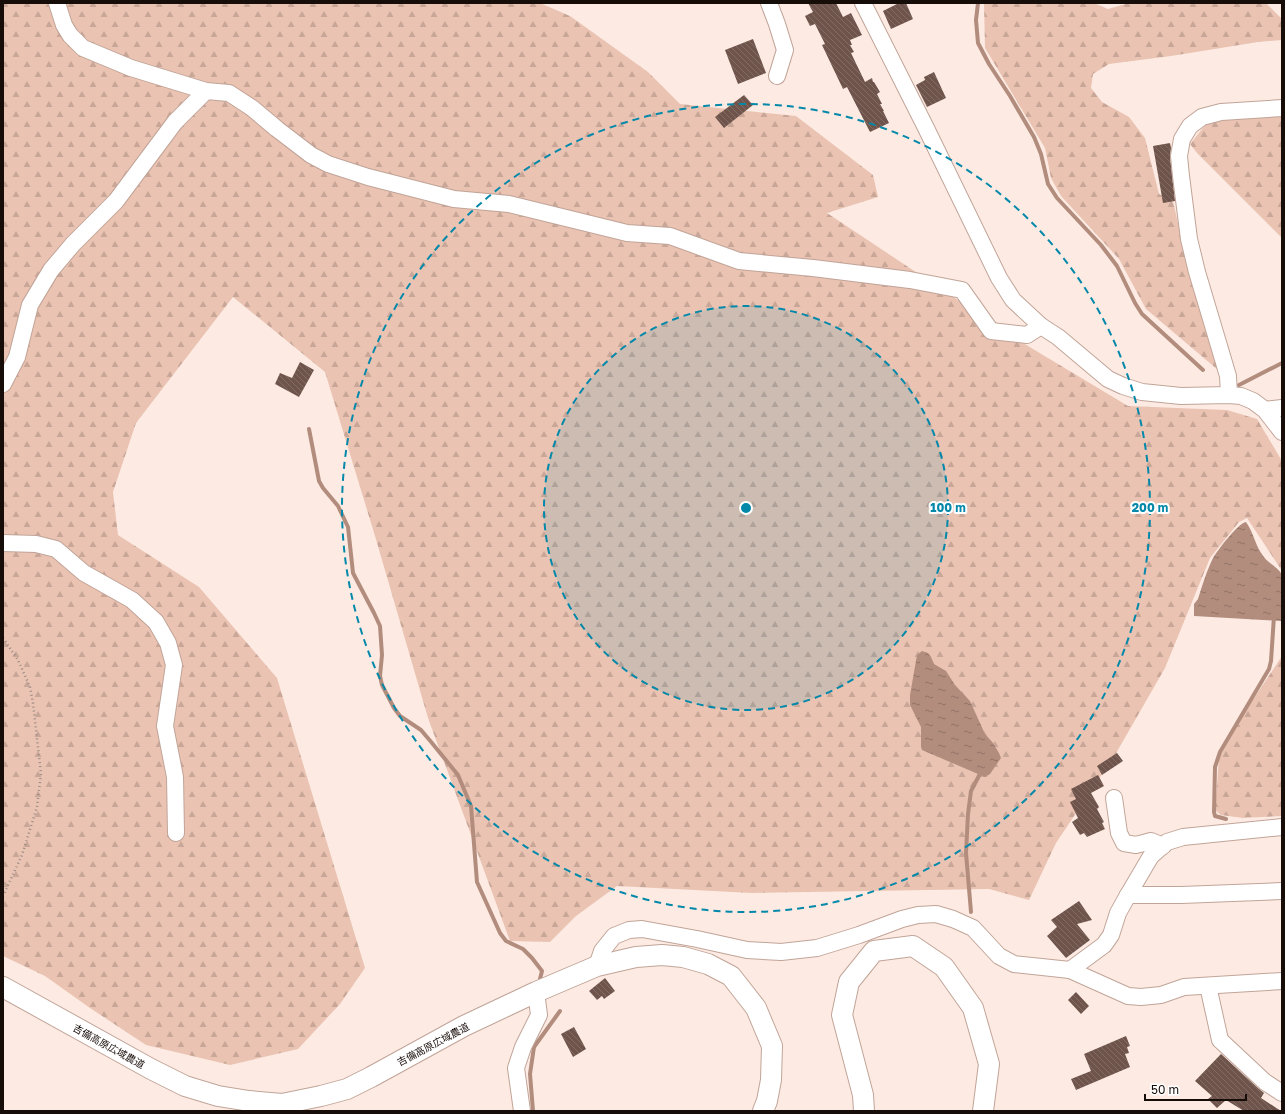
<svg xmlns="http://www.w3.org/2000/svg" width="1285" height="1114" font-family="'Golos Text','Noto Sans JP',sans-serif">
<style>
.forest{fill:url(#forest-firs)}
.water{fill:url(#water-ripples)}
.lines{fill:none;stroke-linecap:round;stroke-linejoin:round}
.stream{stroke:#b28d7e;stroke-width:4}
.building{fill:url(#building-back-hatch)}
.minor-casing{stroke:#c1a498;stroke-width:18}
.tertiary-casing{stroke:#c1a498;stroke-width:22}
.path{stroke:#9a8c86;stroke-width:2.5;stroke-dasharray:1 3;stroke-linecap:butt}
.minor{stroke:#fff;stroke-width:16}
.tertiary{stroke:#fff;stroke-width:20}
.ring{fill:none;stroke:#0488aa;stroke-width:2;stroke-dasharray:7 5}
.labels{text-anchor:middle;stroke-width:4;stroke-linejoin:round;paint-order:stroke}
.street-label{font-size:10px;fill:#160c08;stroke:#fff}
.centre{fill:#0488aa;stroke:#fff;stroke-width:2}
.ring-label{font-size:12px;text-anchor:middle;font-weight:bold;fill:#0488aa;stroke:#fff;stroke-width:4;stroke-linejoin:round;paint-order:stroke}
</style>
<defs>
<pattern id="forest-firs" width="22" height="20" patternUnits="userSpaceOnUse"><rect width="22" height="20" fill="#eac3b2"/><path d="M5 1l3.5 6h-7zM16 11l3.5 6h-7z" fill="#c8a698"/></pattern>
<pattern id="water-ripples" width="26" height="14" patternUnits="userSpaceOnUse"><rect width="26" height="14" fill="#b28d7e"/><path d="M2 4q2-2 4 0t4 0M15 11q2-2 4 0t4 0" fill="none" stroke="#907265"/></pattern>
<pattern id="building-back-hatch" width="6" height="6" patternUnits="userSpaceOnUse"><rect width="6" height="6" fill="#6e544a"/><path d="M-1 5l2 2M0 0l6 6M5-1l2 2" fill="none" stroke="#816c65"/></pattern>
</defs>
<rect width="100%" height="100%" fill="#fdebe3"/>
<g class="forest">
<path d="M3,3H540L570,16L648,72L680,104L796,116L873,175L878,197L827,213L1018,340L1128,406L1227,410L1257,419L1282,461V571L1247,518L1239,522L1210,558L1165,668L1115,755L1056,843L1029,900L989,889L752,893L617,886L576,916L550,942L510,941L428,718L375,536L325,372L233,297L136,423L113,492L118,535L199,587L277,678L365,968L340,1004L298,1049L230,1065L146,1045L90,1008L45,976L3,956Z"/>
<path d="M984,3H1094L1108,9L1129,3H1266L1282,19V40L1258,42L1171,56L1109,64L1093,74L1091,88L1102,102L1129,117L1145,138L1159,194L1173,201L1185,255L1218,370L1146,309L1119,259L1061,196L1051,178L1045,148L985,48Z"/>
<path d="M1282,113V238L1197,153L1190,144L1207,123L1227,117Z"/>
<path d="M1282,656V816L1243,818L1221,815L1215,810L1219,758L1241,718Z"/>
</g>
<g class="water">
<path d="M1246,522C1254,533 1255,546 1264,557C1269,564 1278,567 1282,575V621L1194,616V604L1198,599C1202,586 1207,570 1213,558C1218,550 1238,523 1246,522Z"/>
<path d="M922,651L928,653L931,657L934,664L946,671L955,685L970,701L985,734L993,743L999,753L1001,758L990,774L985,777L922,750L921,747V727L910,705V695L917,655Z"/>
</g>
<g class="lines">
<g class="stream">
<path d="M978,3L976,20L978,43L989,64L1010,96L1034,137L1041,154L1048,184L1057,198L1101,245L1117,266L1135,303L1142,314L1203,370"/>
<path d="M1239,385L1282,363"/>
<path d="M309,429L319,481L323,488L338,506L348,527L353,573L374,613L380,626L382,655L380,676L382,685L394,708L400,716L421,730L432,743L458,775L471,806L477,882L500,933L506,941L523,949L532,958L542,971L540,979"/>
<path d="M1226,819L1215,816L1214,812L1215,767L1220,752L1269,669L1271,661L1274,616"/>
<path d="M971,912L966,853L968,814L971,791L982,770"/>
<path d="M533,1111L530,1074L534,1047L560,1011"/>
</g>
</g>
<g class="building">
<path d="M808,3H836L843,17L851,13L862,35L850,40L852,45H850L854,52L851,53L865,82L872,78L873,82H874L880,92L877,94L882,104H880L884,111H883L889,123L870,132L847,87L843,89L822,45L825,44L815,24L810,26L805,16L813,12Z"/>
<path d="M899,3H906L913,19L891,29L883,11Z"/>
<path d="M753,39L766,73L738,84L725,50Z"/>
<path d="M934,72L946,98L927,107L916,85L925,80L924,77Z"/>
<path d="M744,95L753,105L724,128L715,117Z"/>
<path d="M1170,143L1171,148L1170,157L1175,201L1163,203L1153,146Z"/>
<path d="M300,362L314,370L299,397L275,384L280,373L292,378Z"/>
<path d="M1117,753L1123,761L1102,775L1097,766Z"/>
<path d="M1098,775L1104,786L1091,793L1099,807L1097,809L1104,822L1102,823L1105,829L1087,837L1084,833L1080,835L1072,822L1078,818L1070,802L1076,799L1071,789Z"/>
<path d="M1079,901L1092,920L1077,924L1090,940L1066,958L1047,936L1057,927L1051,920Z"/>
<path d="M605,978L615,991L604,999L602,996L597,1000L589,991Z"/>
<path d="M1076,992L1089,1006L1081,1014L1068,1000Z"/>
<path d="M574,1027L586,1049L573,1057L561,1034Z"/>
<path d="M1126,1036L1130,1046L1127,1047L1129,1053L1125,1054L1130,1067L1076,1090L1071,1079L1091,1071L1084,1054Z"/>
<path d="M1221,1054L1259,1089L1264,1093L1261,1098L1281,1111H1244L1226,1100L1217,1108L1208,1099L1212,1096L1195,1081Z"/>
</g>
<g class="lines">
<g class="minor-casing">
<g id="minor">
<path d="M57,3L64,25L70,35L83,48L131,68L206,91L229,93L252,108L277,129L311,155L328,164L368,177L454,199L509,204L627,233L670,236L739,261L813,268L910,280L962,290L991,331L1027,335L1041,326"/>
<path d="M769,3L777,24L785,50L777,76"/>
<path d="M863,3L926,128L999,278L1013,300L1041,326L1058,337L1108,379L1123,386L1142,392L1181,396L1229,395L1241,396L1253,401L1265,410L1282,432"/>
<path d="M3,384L17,357L30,305L51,270L73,244L116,201L175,122L206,91"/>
<path d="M1229,395L1228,376L1197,272L1189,239L1181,176L1179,156L1182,139L1190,126L1202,117L1221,112L1282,108"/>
<path d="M1265,410L1282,408"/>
<path d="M3,543L36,544L56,549L84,573L132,600L156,622L168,643L174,665L165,726L175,777L176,833"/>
<path d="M1114,798L1119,833L1124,843L1136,845L1151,841L1163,846"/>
<path d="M1128,895H1181L1282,891"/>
<path d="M597,966L602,951L614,936L629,930L642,929L697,939L747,950L781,952L817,948L859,935L902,919L918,915L936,914L953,919L973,928L999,956L1014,964L1070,970L1128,996L1141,997L1161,995L1184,987L1282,981"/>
<path d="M1070,970L1104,945L1111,935L1118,913L1128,895L1151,856L1167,842L1183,837L1282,827"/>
<path d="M1208,986L1220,1040L1265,1082L1282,1093"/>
<path d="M522,1111L516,1068L523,1047L539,1015L536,992"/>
</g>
</g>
<g class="tertiary-casing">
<g id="tertiary">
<path d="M3,987L151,1069L185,1086L218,1096L249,1101L282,1104L321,1096L347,1089L371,1077L464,1026L536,992L597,966L636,957L662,955L683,957L708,964L731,976L756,1008L772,1046L771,1080L767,1101L763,1111"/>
<path d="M864,1111L863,1095L842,1015L849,982L874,951L913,946L944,967L973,1008L989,1064L983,1111"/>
</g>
</g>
<path class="path" d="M3,638L18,660L30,687L33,703L41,774L37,807L22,855L3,896"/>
<use href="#minor" class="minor"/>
<use href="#tertiary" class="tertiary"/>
</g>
<circle cx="746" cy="508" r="202" fill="#0488aa" fill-opacity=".12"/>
<g class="ring">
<circle cx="746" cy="508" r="202"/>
<circle cx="746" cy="508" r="404"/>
</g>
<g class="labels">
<g class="street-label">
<text transform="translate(433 1044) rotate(-28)" y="4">吉備高原広域農道</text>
<text transform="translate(109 1046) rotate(29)" y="4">吉備高原広域農道</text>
</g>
</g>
<circle cx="746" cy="508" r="6" class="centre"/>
<g class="ring-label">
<text x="948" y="512">100 m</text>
<text x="1150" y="512">200 m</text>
</g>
<rect width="1285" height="1114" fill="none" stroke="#160c08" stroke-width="8"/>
<path d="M1145 1094v6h101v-6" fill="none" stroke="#160c08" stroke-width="2"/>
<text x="1151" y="1094" font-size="12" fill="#160c08" stroke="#ffffff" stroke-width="3" paint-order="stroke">50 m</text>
</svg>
